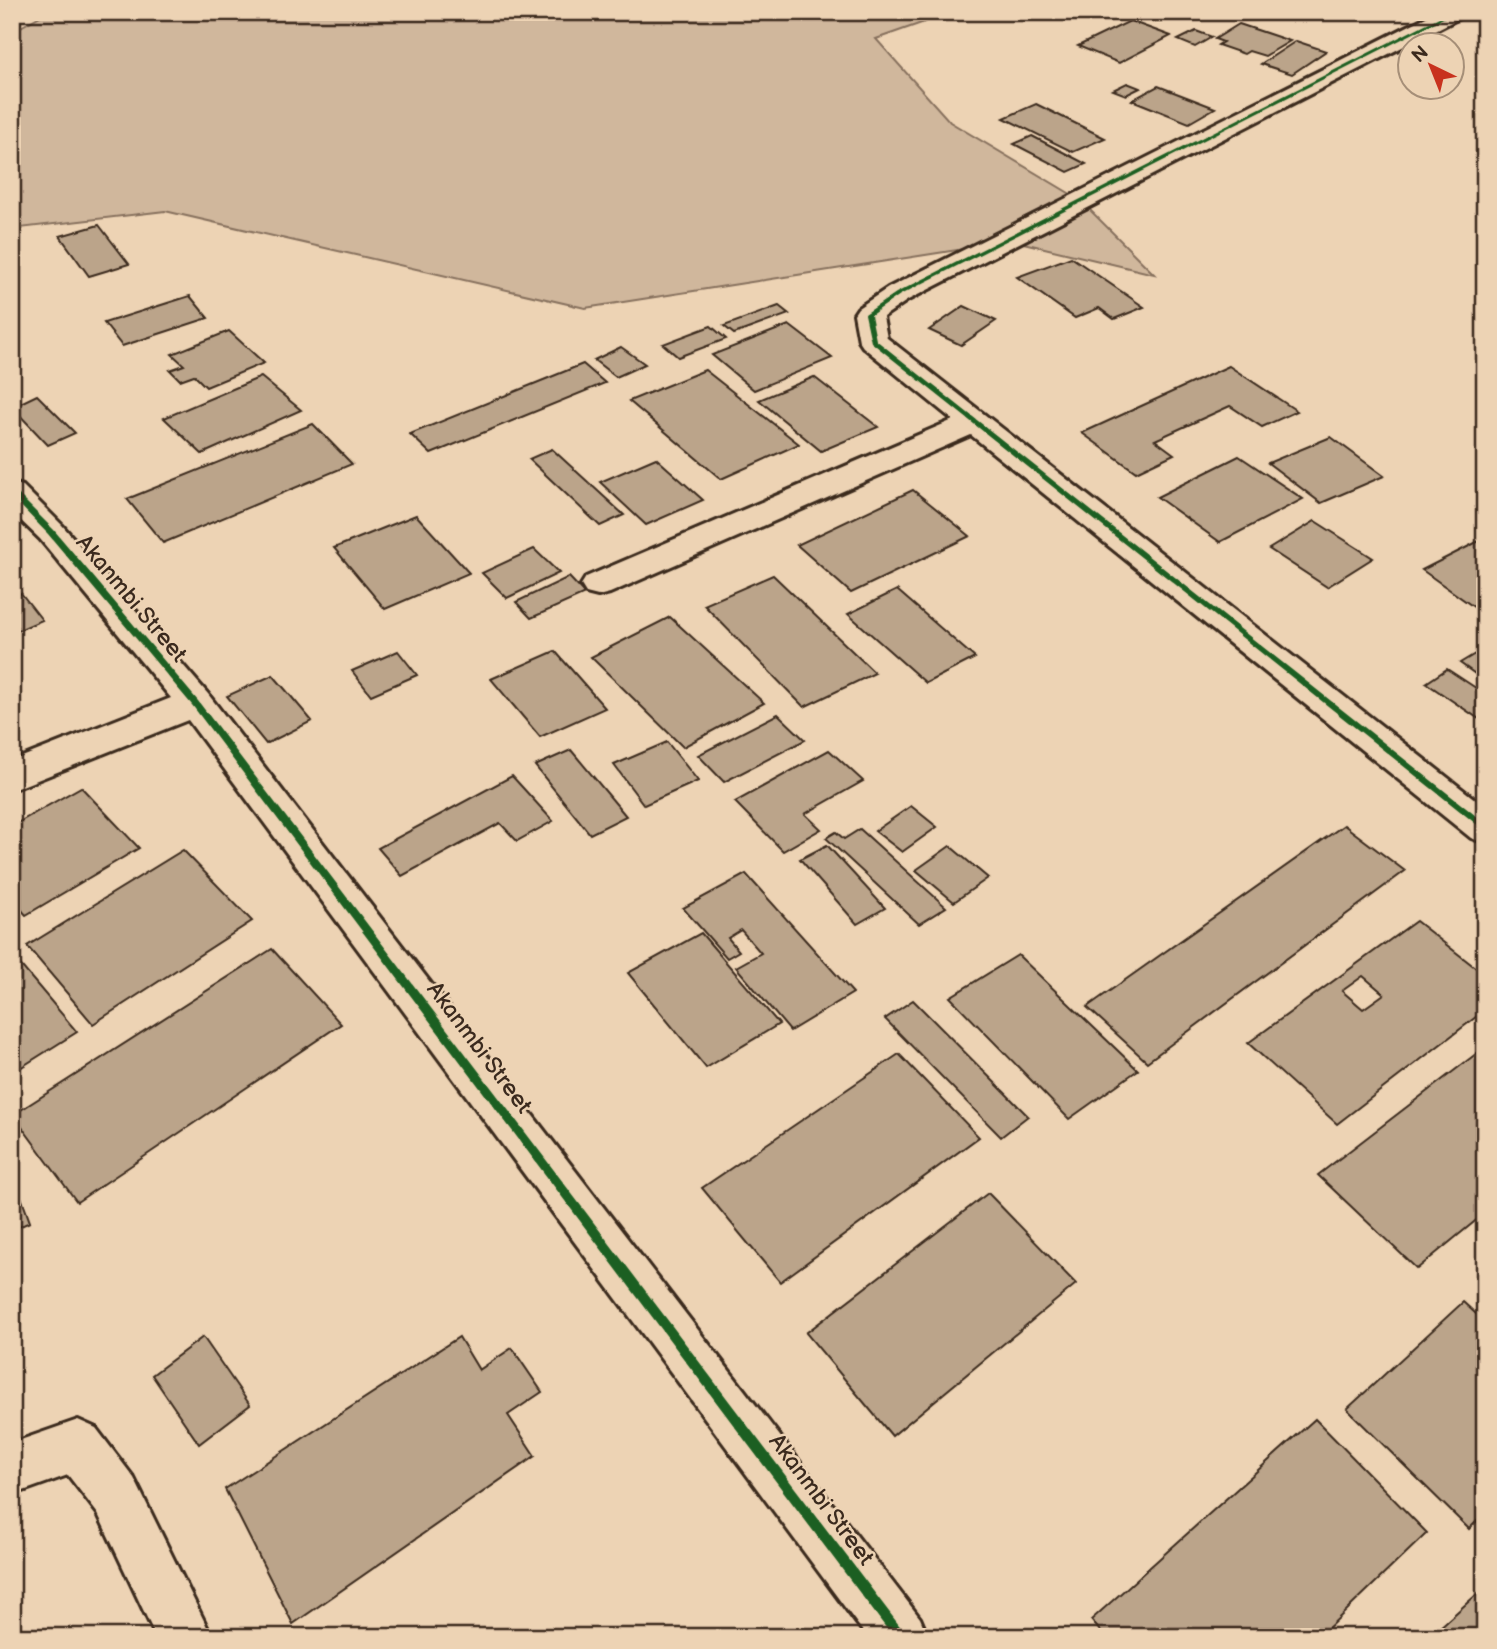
<svg xmlns="http://www.w3.org/2000/svg" width="1497" height="1649" font-family="'Balsamiq Sans',sans-serif">
<style>
.green{fill:#d0b79c;stroke:#86705d;stroke-width:2}
.building{fill:#bba48a;stroke:#3b2a1e;stroke-width:2;fill-rule:evenodd}
.lines{fill:none;stroke-linecap:round;stroke-linejoin:round}
.street-casing{stroke:#3b2a1e;stroke-width:6}
.street{fill:#edd3b4;fill-rule:evenodd}
.cycleway-casing{stroke:#edd3b4;stroke-width:4}
.cycleway{fill:#1b5e20;fill-rule:evenodd}
.labels{text-anchor:middle;stroke-width:5;stroke-linejoin:round;paint-order:stroke}
.street-label{font-size:23px;fill:#3b2a1e;stroke:#edd3b4}
</style>
<rect width="100%" height="100%" fill="#edd3b4"/>
<filter id="ink" filterUnits="userSpaceOnUse"><feTurbulence type="fractalNoise" baseFrequency=".0143" numOctaves="2"/><feDisplacementMap in="SourceGraphic" scale="14" xChannelSelector="R" yChannelSelector="G"/><feConvolveMatrix kernelMatrix="1 2 1 2 8 2 1 2 1" color-interpolation-filters="sRGB"/></filter>
<g filter="url(#ink)">
<path class="green" d="M47,12H953L876,39L950,122L1079,199L1154,274L1015,241L585,308L165,211L12,229V32Z"/>
<g class="building">
<path d="M1129,12H1176L1160,22Z"/>
<path d="M1130,21L1171,36L1119,63L1078,46Z"/>
<path d="M1239,24L1290,41L1265,56L1249,51L1244,54L1218,45L1223,42L1215,39Z"/>
<path d="M1196,31L1212,37L1195,47L1178,40Z"/>
<path d="M1296,41L1326,51L1292,74L1261,64Z"/>
<path d="M1127,83L1140,88L1126,95L1113,90Z"/>
<path d="M1158,86L1215,108L1189,123L1132,100Z"/>
<path d="M1036,104L1105,138L1073,152L1004,118Z"/>
<path d="M1032,136L1086,164L1068,172L1014,144Z"/>
<path d="M99,225L129,264L89,276L60,236Z"/>
<path d="M1071,257L1144,307L1114,319L1099,308L1075,318L1017,277Z"/>
<path d="M190,296L208,318L122,346L104,323Z"/>
<path d="M779,306L789,314L734,334L724,326Z"/>
<path d="M964,306L996,321L961,345L929,330Z"/>
<path d="M789,325L832,358L754,390L712,355Z"/>
<path d="M711,326L726,339L678,357L663,344Z"/>
<path d="M229,331L264,363L206,387L194,375L180,380L170,370L184,365L172,354Z"/>
<path d="M621,347L645,364L616,377L594,360Z"/>
<path d="M583,364L605,383L431,454L410,434Z"/>
<path d="M1229,366L1297,411L1262,427L1230,406L1155,440L1174,454L1136,472L1082,433Z"/>
<path d="M705,370L799,444L721,479L629,401Z"/>
<path d="M261,377L301,410L202,454L164,418Z"/>
<path d="M814,377L878,427L821,451L759,400Z"/>
<path d="M37,395L75,433L48,445L12,407Z"/>
<path d="M313,424L352,464L163,543L127,499Z"/>
<path d="M1331,437L1384,476L1321,503L1268,463Z"/>
<path d="M552,449L624,515L600,526L529,459Z"/>
<path d="M1239,456L1303,499L1220,542L1157,497Z"/>
<path d="M656,458L703,500L646,525L600,482Z"/>
<path d="M913,490L970,536L851,593L797,545Z"/>
<path d="M416,515L469,573L385,609L334,548Z"/>
<path d="M1315,521L1373,558L1327,587L1269,549Z"/>
<path d="M1485,538V615L1422,570Z"/>
<path d="M534,549L559,573L507,598L482,573Z"/>
<path d="M773,575L875,673L804,707L704,605Z"/>
<path d="M569,577L585,594L531,618L516,602Z"/>
<path d="M897,590L975,658L926,683L848,614Z"/>
<path d="M21,593L42,620L12,633V597Z"/>
<path d="M670,617L764,703L683,747L591,657Z"/>
<path d="M1485,648V681L1460,663Z"/>
<path d="M398,651L417,675L371,695L352,671Z"/>
<path d="M555,651L605,708L540,737L491,679Z"/>
<path d="M1447,669L1485,694V723L1426,683Z"/>
<path d="M273,675L312,721L266,744L227,696Z"/>
<path d="M778,714L805,740L724,782L698,755Z"/>
<path d="M667,742L698,781L644,805L614,765Z"/>
<path d="M571,750L626,816L590,834L535,766Z"/>
<path d="M829,750L863,781L805,814L821,829L783,851L735,802Z"/>
<path d="M512,776L553,821L517,841L500,823L402,876L378,848Z"/>
<path d="M81,787L139,848L26,915L12,899V826Z"/>
<path d="M911,806L937,827L902,852L875,831Z"/>
<path d="M1344,825L1405,871L1147,1062L1087,1007Z"/>
<path d="M860,829L946,907L919,924L826,838L836,832L844,839Z"/>
<path d="M827,845L885,908L857,924L800,859Z"/>
<path d="M950,846L988,878L954,902L916,870Z"/>
<path d="M183,850L252,921L93,1024L27,946Z"/>
<path d="M746,874L853,993L790,1031L736,967L761,953L741,930L728,938L739,951L727,958L683,908Z"/>
<path d="M1416,921L1485,975V1010L1337,1124L1248,1043ZM1363,976L1384,994L1363,1009L1342,991Z"/>
<path d="M701,933L779,1024L706,1068L628,973Z"/>
<path d="M272,949L341,1024L77,1202L13,1115Z"/>
<path d="M12,955L77,1032L12,1073Z"/>
<path d="M1018,955L1138,1070L1069,1119L950,997Z"/>
<path d="M913,1000L1028,1116L1001,1137L885,1019Z"/>
<path d="M1485,1047V1213L1417,1269L1318,1175Z"/>
<path d="M899,1054L979,1137L780,1282L702,1188Z"/>
<path d="M12,1172L30,1222L12,1230Z"/>
<path d="M988,1193L1076,1284L892,1436L806,1333Z"/>
<path d="M1463,1302L1485,1322V1513L1469,1529L1347,1409Z"/>
<path d="M203,1337L250,1405L199,1444L152,1375Z"/>
<path d="M459,1337L479,1370L512,1348L542,1392L508,1415L535,1456L293,1624L225,1489Z"/>
<path d="M1315,1419L1427,1533L1319,1637H1105L1091,1620Z"/>
<path d="M1485,1587V1637H1429Z"/>
</g>
<g class="lines">
<g class="street-casing">
<g id="street">
<path d="M1436,12H1464L1461,17L908,300L883,317L887,338L1485,807V843L1471,838L971,435L610,593L598,596L586,593L581,585L586,577L953,420L863,347L859,341L854,314L858,308L888,288Z"/>
<path d="M12,483L23,486L62,525L208,694L920,1618L928,1637H867L188,720L12,790V761L171,698L40,539L12,512Z"/>
<path d="M78,1420L96,1428L134,1478L212,1637H156L98,1514L68,1475L12,1495V1443Z"/>
</g>
</g>
<use href="#street" class="street"/>
<g class="cycleway-casing">
<g id="cycleway">
<path d="M1449,12H1455L900,295L871,315L876,340L1485,823V831L871,342L865,314L896,293Z"/>
<path d="M12,491H15L54,530L198,701L905,1633L907,1637H893L192,705L48,534L12,497Z"/>
</g>
</g>
<use href="#cycleway" class="cycleway"/>
</g>
</g>
<g class="labels">
<g class="street-label">
<text transform="translate(132 598) rotate(50)" y="8">Akanmbi Street</text>
<text transform="translate(480 1047) rotate(53)" y="8">Akanmbi Street</text>
<text transform="translate(822 1499) rotate(53)" y="8">Akanmbi Street</text>
</g>
</g>
<rect width="1497" height="1649" fill="none" stroke="#edd3b4" stroke-width="42"/>
<rect x="21" y="21" width="1455" height="1607" fill="none" stroke="#3b2a1e" stroke-width="2.5" filter="url(#ink)"/>
<g transform="translate(1431 66) rotate(317)"><circle r="33" fill="#edd3b4" stroke="#a68f78" stroke-width="2"/>
<path d="M0-5L12 26L0 18L-12 26Z" fill="#c8321e"/>
<text y="-10" font-size="19" font-weight="bold" text-anchor="middle" fill="#3b2a1e">N</text>
</g>
</svg>
